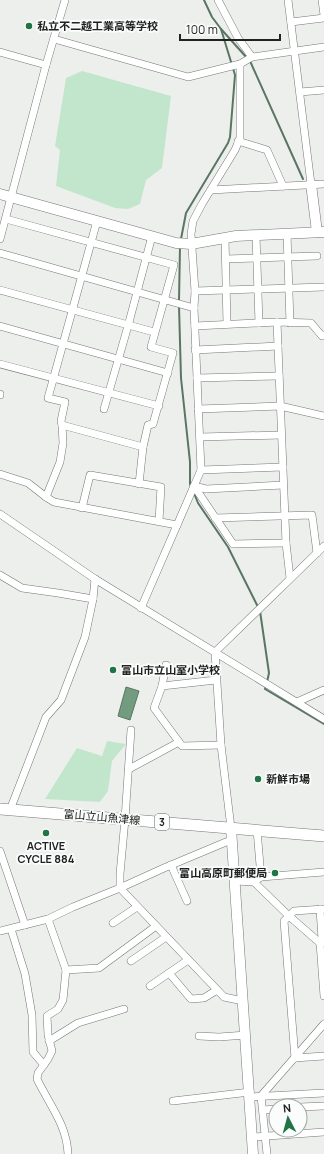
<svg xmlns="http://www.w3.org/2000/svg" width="324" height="1154" font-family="Manrope,'Noto Sans JP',sans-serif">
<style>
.park{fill:#c2e6cc}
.water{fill:#739b80;stroke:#5a7663}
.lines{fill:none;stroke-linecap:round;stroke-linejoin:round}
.stream{stroke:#5a7663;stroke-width:2}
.street-casing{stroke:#747775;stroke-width:8}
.secondary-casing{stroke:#747775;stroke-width:11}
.primary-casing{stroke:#747775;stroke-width:12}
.street{stroke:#fff;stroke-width:7}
.secondary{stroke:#fff;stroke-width:10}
.primary{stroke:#fff;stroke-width:11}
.poi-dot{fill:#207445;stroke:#fafdfb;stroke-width:1.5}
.labels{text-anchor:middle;stroke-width:3.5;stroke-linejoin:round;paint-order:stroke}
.shield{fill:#fafdfb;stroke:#616362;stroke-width:1}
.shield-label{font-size:10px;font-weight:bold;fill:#202120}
.poi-label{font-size:11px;font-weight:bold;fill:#202120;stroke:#fafdfb;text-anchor:start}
.street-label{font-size:11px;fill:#202120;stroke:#fafdfb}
</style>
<rect width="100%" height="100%" fill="#edefed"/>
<g class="park">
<path d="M82,71L171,96L162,168L146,180L140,204L128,209L115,208L56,186L60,150L55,146L66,78Z"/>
<path d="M107,741L126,744L112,761L108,791L100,802L45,799L77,748L102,756Z"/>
</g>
<path class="water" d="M126,687L139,691L130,720L118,716Z"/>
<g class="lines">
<g class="stream">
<path d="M204,0L212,17L221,29L247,58"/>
<path d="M250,61L303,179"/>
<path d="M181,239L186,213L228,143L230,137L235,75L221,29"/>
<path d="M179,301L180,246"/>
<path d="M179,306L181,378L190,462V484L191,487"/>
<path d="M194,493L198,503L228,547L258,607"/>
<path d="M260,611L269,673L267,682"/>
<path d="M266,686L265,689L324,724"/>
</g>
<g class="street-casing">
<g id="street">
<path d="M218,0L238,38L252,57"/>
<path d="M288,0L311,184"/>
<path d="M322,0L324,15"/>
<path d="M291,22L324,18"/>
<path d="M54,39L188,77L240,64L252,57L324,47"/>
<path d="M0,52L46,65"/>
<path d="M300,92L324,90"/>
<path d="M238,141L267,150L283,186"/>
<path d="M211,190L324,184"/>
<path d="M6,219L174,265L151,347L173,353L153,424L148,425L143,447"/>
<path d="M287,233L290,323"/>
<path d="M256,235L259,323"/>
<path d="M225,238L227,324"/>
<path d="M0,239L46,65L65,0"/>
<path d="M0,253L194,308"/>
<path d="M226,259L317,256"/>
<path d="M0,290L154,332"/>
<path d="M195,291L324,287"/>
<path d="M277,322L286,543L290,578"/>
<path d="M0,326L168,373"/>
<path d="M195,326L277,322L311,323L322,336L324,335"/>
<path d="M195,350L278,346"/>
<path d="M0,364L159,406"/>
<path d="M197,378L279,376"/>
<path d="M0,394V395"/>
<path d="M104,409L128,326L152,236"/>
<path d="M198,409L280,406L324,416"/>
<path d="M62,425L143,447L139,484"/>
<path d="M200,437L281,435"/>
<path d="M201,470L283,467"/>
<path d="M0,474L28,483L46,497L54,502L177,525"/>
<path d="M194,486L233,544L286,543"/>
<path d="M194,486L206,489L283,485"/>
<path d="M46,497L60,462L63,443L62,425L61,421L65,402L48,398L97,221"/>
<path d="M82,508L90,475L161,487L159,521"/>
<path d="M0,514L95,579L324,719"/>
<path d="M215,518L312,515L317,553"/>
<path d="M0,575L22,588L58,593L93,599"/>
<path d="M141,608L201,470L194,308L195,291L191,234L193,221L202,204L235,150L240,138V64"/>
<path d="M166,665L162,686L154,708L182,746L221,745"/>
<path d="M162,686L216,680"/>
<path d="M297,702L324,690"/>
<path d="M131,730L125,819L120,874V888L224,997L243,1001"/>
<path d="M129,769L179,742"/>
<path d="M10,810L46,717L61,700L85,637L93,599L95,579"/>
<path d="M231,828L221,745L215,652L324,546"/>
<path d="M257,830L261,877"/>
<path d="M0,851L25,925"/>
<path d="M171,865L187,901"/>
<path d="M235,881L254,882L289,916L320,943H324"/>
<path d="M254,882L261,877L324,872"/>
<path d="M320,909L322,939L320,943L324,996"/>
<path d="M48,919L66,970L63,1000L58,1009L47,1016L48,1035L52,1051L48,1059L38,1073L37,1079C49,1104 67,1125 68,1154"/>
<path d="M113,923L137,907"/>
<path d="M11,929L25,974L32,1015L33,1052L44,1065"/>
<path d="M0,931L48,919L73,907L120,888L164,868L226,842L232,840"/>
<path d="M131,961L166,937"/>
<path d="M66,970L99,968L156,926"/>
<path d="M169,973L191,999L204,998L217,990"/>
<path d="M150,986L188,960"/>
<path d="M199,1036L219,1037L246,1035"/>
<path d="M49,1041L78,1023L124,1009"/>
<path d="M295,1058L284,921L294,911L324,909"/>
<path d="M295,1058L324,1056"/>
<path d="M250,1097L324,1093"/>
<path d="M173,1101L250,1092"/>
<path d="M300,1107L324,1106"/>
<path d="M263,1110L276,1109"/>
<path d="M253,1137L324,1132"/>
<path d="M267,1154L261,1096L324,1024"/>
</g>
</g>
<g class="secondary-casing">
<g id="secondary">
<path d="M311,184L317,232"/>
<path d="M0,194L176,243L191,244L236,236L324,232"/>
<path d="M231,828L253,1154"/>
</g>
</g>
<g class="primary-casing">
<path id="primary" d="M0,809L324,836"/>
</g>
<use href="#street" class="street"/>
<use href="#secondary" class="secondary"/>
<use href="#primary" class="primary"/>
</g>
<g class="poi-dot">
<circle cx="29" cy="26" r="4"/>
<circle cx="113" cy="670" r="4"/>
<circle cx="258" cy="779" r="4"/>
<circle cx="46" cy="833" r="4"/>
<circle cx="275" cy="873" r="4"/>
</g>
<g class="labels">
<rect class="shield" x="155" y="814" width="14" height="16" rx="3"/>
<g class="shield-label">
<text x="162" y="826">3</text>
</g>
<g class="poi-label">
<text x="37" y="30">私立不二越工業高等学校</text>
<text x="121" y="674">富山市立山室小学校</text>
<text x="266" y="783">新鮮市場</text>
<text x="46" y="850" text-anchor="middle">ACTIVE<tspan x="46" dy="13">CYCLE 884</tspan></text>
<text x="267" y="877" text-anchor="end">富山高原町郵便局</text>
</g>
<g class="street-label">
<text transform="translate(102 817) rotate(5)" y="4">富山立山魚津線</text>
</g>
</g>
<g transform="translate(288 1118) rotate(354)"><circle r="19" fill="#fafdfb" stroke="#a3a5a3"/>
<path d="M0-3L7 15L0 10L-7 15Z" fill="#207445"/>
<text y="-6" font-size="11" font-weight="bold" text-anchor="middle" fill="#202120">N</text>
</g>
<path d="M180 34v6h100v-6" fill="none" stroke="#202120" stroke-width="2"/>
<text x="186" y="34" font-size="12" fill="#202120" stroke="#fafdfb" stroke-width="3" paint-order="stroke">100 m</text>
</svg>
